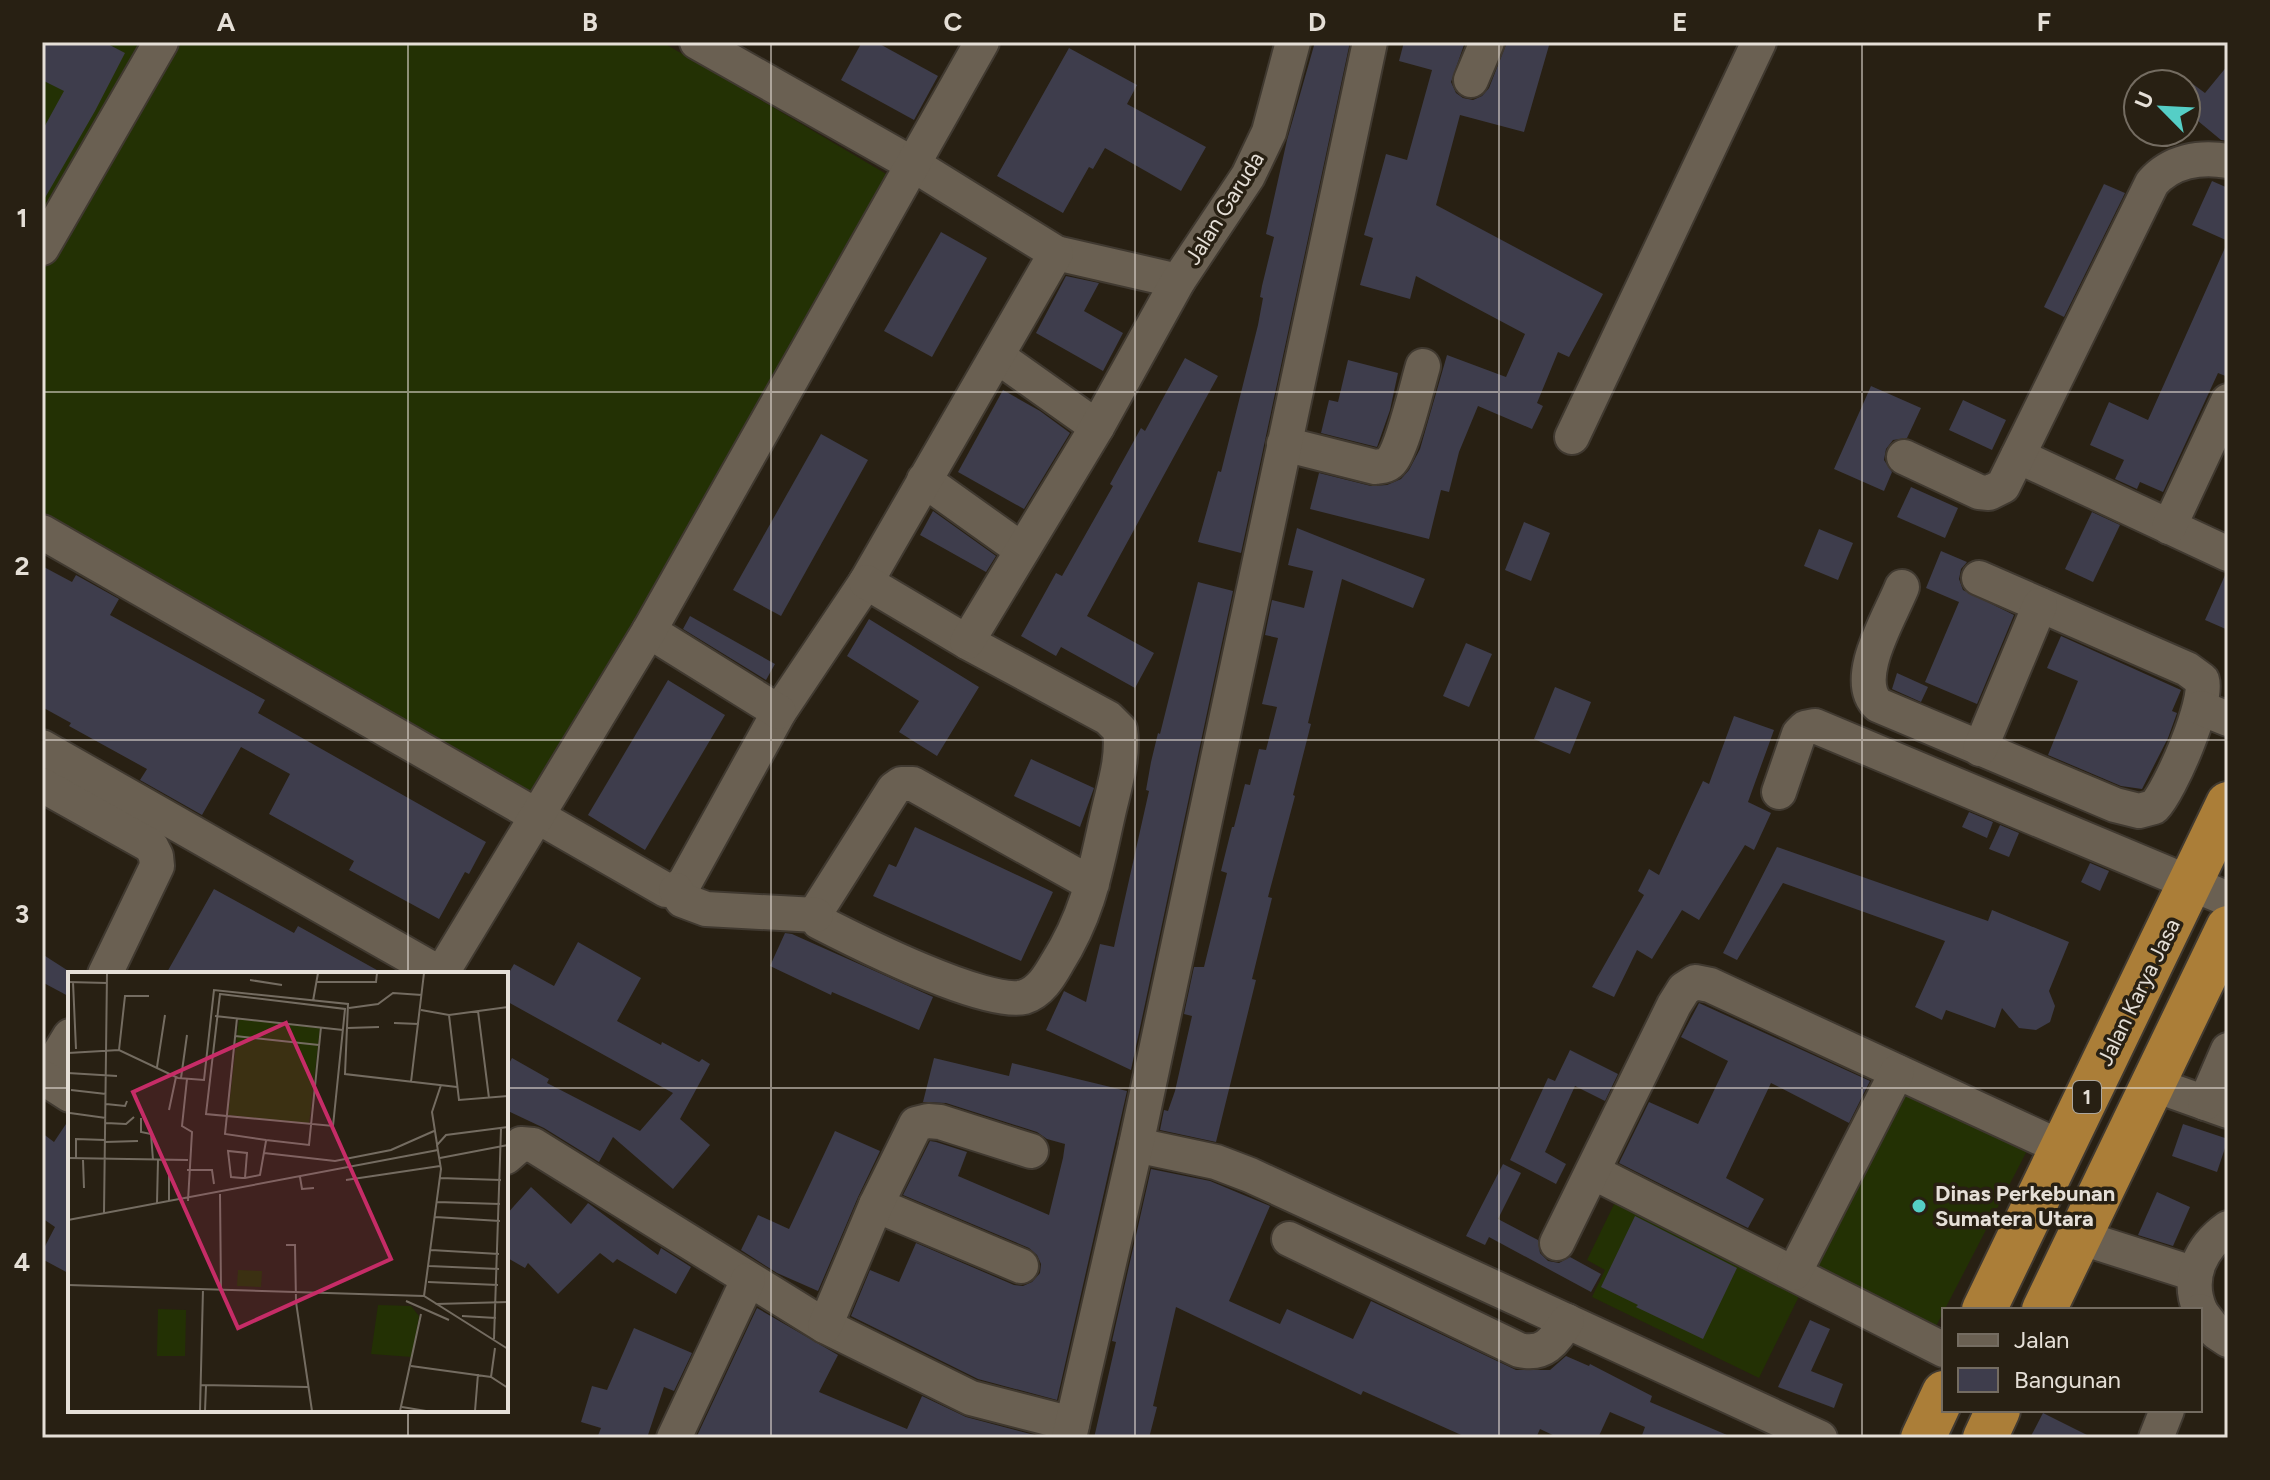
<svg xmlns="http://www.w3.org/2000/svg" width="2270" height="1480" font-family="Figtree,sans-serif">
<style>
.grass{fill:#233104}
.building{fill:#3e3d4c}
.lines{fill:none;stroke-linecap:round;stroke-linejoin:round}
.minor-casing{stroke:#403930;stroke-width:38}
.highway-casing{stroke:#403930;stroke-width:48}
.minor{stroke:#6a6052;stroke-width:34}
.highway{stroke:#ab7e38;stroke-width:44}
.grid{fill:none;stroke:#e5dfd7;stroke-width:2;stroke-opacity:0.55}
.poi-dot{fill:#55cec6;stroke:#282013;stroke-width:3}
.labels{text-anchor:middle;stroke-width:7;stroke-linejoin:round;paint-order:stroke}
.shield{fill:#282013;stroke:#aca69c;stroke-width:2}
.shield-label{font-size:20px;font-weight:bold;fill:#e5dfd7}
.street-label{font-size:22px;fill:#e5dfd7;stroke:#282013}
.poi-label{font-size:22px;font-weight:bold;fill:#e5dfd7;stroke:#282013;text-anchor:start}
.inset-road{fill:none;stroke:#746c61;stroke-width:2}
.view{fill:#c62c67;fill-opacity:0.15;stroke:#c62c67;stroke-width:4}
.inset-edge{fill:none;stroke:#e5dfd7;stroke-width:4}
.neatline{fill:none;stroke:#e5dfd7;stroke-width:3}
.grid-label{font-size:26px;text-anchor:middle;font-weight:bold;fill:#e5dfd7}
</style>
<rect width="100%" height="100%" fill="#282013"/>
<g class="grass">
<path d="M42,42H662L893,178L530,800L42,513Z"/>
<path d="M1904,1080L2030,1145L1933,1332L1808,1267Z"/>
<path d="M1618,1196L1804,1286L1759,1378L1592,1297L1605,1270L1587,1260Z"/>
</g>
<g class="building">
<path d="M42,42H104L125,53L95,111L42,203V131L64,91L42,80Z"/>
<path d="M862,42H876L938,76L914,120L841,80Z"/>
<path d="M1315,42H1350L1241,553L1198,542L1218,471L1221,472L1258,325L1263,298L1260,297L1262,286L1274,237L1266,234L1287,140Z"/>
<path d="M1404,42H1465L1451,82L1456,93L1463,98L1473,100L1482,96L1489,88L1507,42H1550L1524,132L1460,115L1436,205L1603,294L1569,357L1558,352L1537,403L1543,406L1532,429L1478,406L1459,452L1449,492L1441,490L1429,539L1310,509L1319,473L1371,486L1387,485L1401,479L1409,470L1420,449L1447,355L1506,377L1525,334L1416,276L1410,299L1360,285L1373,238L1364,235L1386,154L1407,160L1432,70L1399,61Z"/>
<path d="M1069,48L1137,85L1127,104L1206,147L1181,191L1105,148L1093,169L1089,167L1063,213L997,176Z"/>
<path d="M2228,65V141L2221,140L2186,111V79L2205,93Z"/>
<path d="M2212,181L2228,188V241L2192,225Z"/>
<path d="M2104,184L2125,193L2064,317L2044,307Z"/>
<path d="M941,232L987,258L932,357L884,331Z"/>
<path d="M2228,241V377L2218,373L2163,492L2140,482L2137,489L2115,479L2124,460L2090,445L2109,402L2148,420Z"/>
<path d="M1066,276L1099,283L1084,311L1123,333L1103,371L1036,333Z"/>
<path d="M1185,358L1218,376L1087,616L1154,653L1135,688L1061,647L1056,656L1021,636L1056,573L1062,576L1113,486L1110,484L1141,428L1145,431Z"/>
<path d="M1348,360L1398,373L1390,410L1377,447L1321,433L1329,400L1338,402Z"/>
<path d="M1871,386L1921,408L1907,438L1893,440L1886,449L1884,460L1892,472L1884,491L1834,469Z"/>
<path d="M1003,390L1040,411L1070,433L1024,509L958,472Z"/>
<path d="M1963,400L2006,420L1992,450L1949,430Z"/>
<path d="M821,434L868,460L781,616L733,590Z"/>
<path d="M1911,487L1958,508L1945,538L1897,517Z"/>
<path d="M933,511L996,556L986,572L920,535Z"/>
<path d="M2092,512L2120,525L2093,582L2065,569Z"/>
<path d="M1524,522L1550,533L1531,581L1505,570Z"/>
<path d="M1297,528L1425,579L1413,608L1342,579L1308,723L1311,724L1293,795L1295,796L1268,897L1272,898L1252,979L1256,980L1216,1142L1160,1130L1164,1110L1168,1111L1175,1091L1192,1016L1184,1014L1194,967H1204L1227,873L1221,871L1232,827H1234L1245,784L1250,785L1259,749L1266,750L1277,707L1262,704L1278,638L1265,635L1272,600L1304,608L1313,571L1288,565Z"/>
<path d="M1819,529L1853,543L1838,580L1804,566Z"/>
<path d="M1941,551L1967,562L1961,569L1959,579L1963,590L2014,615L1977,704L1925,682L1959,602L1926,588Z"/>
<path d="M42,566L72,582L76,575L119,599L110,615L265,700L258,713L486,842L469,874L465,872L439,919L349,870L354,861L269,814L290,774L241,747L202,815L140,780L147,769L69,726L71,723L42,707Z"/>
<path d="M2226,573L2228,574V630L2205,620Z"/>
<path d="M1198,582L1233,591L1131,1070L1046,1030L1064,991L1086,1002L1100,944L1114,947L1149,791L1146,790L1151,762L1158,733L1160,734Z"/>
<path d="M690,616L775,664L766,680L683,629Z"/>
<path d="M869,619L979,687L937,756L899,732L919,701L847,656Z"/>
<path d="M2061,636L2181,690L2172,711L2177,713L2168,738L2142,789L2121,786L2048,755L2078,681L2047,668Z"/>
<path d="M1466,643L1492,654L1469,707L1443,696Z"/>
<path d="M1897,673L1928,687L1921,702L1892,689Z"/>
<path d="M668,680L725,715L645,850L588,815Z"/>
<path d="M1555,687L1591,702L1570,754L1534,739Z"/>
<path d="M1734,716L1774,730L1748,802L1771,813L1754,850L1745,845L1699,920L1682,910L1652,959L1637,950L1614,997L1592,987L1644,895L1638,891L1649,869L1659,875L1703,781L1709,784Z"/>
<path d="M1031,759L1094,788L1080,827L1014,796Z"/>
<path d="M1969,812L1993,822L1987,838L1962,827Z"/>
<path d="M2000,825L2019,833L2009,857L1989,849Z"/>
<path d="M915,827L1053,892L1021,961L873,896L889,864L896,867Z"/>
<path d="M1777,847L1988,921L1992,910L2069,942L2049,991L2055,1006L2050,1022L2036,1030L2019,1028L2002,1008L1995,1028L1946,1010L1942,1020L1915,1007L1945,941L1783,883L1737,960L1723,953Z"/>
<path d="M2090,863L2109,871L2100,891L2081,882Z"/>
<path d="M214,889L294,933L298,926L384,974H166Z"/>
<path d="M785,933L792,934L933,997L919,1030L832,992L831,995L770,966Z"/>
<path d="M578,942L641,978L617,1021L661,1045L662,1042L699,1062L702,1059L710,1064L680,1119L710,1145L673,1189L613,1137L599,1162L544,1128L506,1110V1069L512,1058L549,1079L547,1083L640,1131L673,1093L506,1001V978L514,964L554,986Z"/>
<path d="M42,954L70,972V997L42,982Z"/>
<path d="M1699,1003L1870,1081L1849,1123L1771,1083L1726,1178L1764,1199L1748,1228L1619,1163L1649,1102L1698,1124L1728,1061L1681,1037Z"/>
<path d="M1570,1050L1618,1074L1605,1101L1575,1086L1545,1152L1566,1164L1556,1184L1510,1160L1548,1078L1555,1081Z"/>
<path d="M934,1058L1009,1076L1012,1063L1127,1091L1057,1400L978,1379L851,1316L870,1270L899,1282L916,1243L1014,1285L1023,1286L1032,1282L1040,1273L1041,1264L1037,1255L1029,1248L903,1195L930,1141L936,1142L967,1152L958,1176L1049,1215L1063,1158L1065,1144L1047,1139L1037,1132L946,1103L923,1102Z"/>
<path d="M70,1118V1274L42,1259V1252L55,1227L42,1218V1133L54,1142Z"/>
<path d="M2183,1124L2228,1139L2217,1172L2172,1156Z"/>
<path d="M835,1131L880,1151L858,1197L818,1291L777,1273L741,1250L758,1215L789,1229Z"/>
<path d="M1503,1164L1521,1173L1498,1219L1538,1240L1540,1253L1548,1261L1559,1263L1570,1257L1601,1274L1591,1292L1489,1237L1485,1245L1466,1236Z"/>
<path d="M1151,1169L1210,1181L1270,1206L1229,1301L1280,1324L1287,1309L1353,1339L1371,1301L1516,1370H1550L1566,1356L1589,1366L1590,1364L1652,1396L1650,1402L1734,1438H1641L1645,1427L1610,1412L1598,1438H1559L1540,1429L1536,1438H1468L1363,1391L1361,1395L1176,1307L1153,1406L1157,1407L1149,1438H1094L1116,1342L1112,1341Z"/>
<path d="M531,1187L571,1224L588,1203L658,1255L661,1248L691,1267L676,1294L617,1259L613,1263L600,1253L558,1294L528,1263L525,1268L506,1257V1215Z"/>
<path d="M2157,1192L2190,1207L2173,1246L2138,1235Z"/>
<path d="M1635,1216L1737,1268L1703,1339L1636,1307L1638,1305L1601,1287Z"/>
<path d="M757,1308L838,1355L819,1392L907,1429L922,1396L966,1417L1046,1438H696Z"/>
<path d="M1810,1320L1830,1329L1811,1371L1843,1384L1834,1408L1778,1387Z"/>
<path d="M634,1328L692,1353L674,1391L664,1387L647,1438H597L601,1428L581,1422L592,1386L607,1390Z"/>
<path d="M2043,1413L2093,1438H2030Z"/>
</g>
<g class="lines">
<g class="minor-casing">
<g id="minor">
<path d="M1471,80L1487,42"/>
<path d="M42,248L161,42"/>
<path d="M1056,253L1178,281"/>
<path d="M997,356L1097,427"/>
<path d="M1572,437L1759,42"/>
<path d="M1284,444L1375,467C1382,466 1388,466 1392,460C1403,446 1417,386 1423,366"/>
<path d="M2018,456L2228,554"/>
<path d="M1904,457L1979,492L1989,493L2003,486L2152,183C2171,161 2200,156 2228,161"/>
<path d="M924,480L1022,550"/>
<path d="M2169,527L2228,401"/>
<path d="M42,532L666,890H676L685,882L779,712L866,582L1056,253L914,165L697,42"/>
<path d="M866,582L967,642L1108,718L1120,730C1124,758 1114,787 1108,814C1095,872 1089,912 1057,963C1049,977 1040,992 1024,997C986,1007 856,941 819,922L816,915L818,909L894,789L901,784H913L1092,884"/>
<path d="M1902,587C1890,617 1851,679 1878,705L2115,805L2139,811L2154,807C2170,791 2209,701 2202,680L2187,669L1979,578"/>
<path d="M649,631L779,712"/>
<path d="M967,642L1097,427L1178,281L1248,176L1269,132L1293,42"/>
<path d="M2201,708L2228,719"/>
<path d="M42,747L432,969L439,970L446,966L649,631L982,42"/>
<path d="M1980,749L2040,605"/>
<path d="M42,785L151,846L156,856L157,866L105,974"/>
<path d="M1779,792L1799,734L1805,728L1815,726L2228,899"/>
<path d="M676,890L682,900L706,909L816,915"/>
<path d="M42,1077L51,1067L70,1036"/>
<path d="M42,1077L70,1095"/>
<path d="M2152,1084L2228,1111"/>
<path d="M2205,1103L2228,1050"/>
<path d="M1136,1145L1216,1162L1250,1175L1820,1438"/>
<path d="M506,1157L521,1144L533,1145L825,1326L971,1398L1072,1424"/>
<path d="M1593,1172L1944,1350"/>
<path d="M876,1205L1021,1266"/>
<path d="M2079,1237L2195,1274"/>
<path d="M1289,1239L1519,1350C1545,1356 1554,1341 1567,1321"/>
<path d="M1557,1243L1674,1005L1684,989L1695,982L1710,985L2062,1148"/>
<path d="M1794,1273L1897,1072"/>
<path d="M2200,1310C2186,1277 2201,1247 2228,1228"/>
<path d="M2200,1311L2216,1332L2228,1340"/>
<path d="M825,1326L876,1205L916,1124L928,1121L940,1122L1031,1151"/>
<path d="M674,1438L748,1280"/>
<path d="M1069,1438L1136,1145L1370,42"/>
<path d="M2156,1438L2167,1410"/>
</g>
</g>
<g class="highway-casing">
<g id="highway">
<path d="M1984,1310L2228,804"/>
<path d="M2044,1310L2228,928"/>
<path d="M1923,1438L1944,1393"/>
<path d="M1985,1438L1998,1410"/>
</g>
</g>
<use href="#minor" class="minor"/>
<use href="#highway" class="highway"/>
</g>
<path class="grid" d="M408,42V974M771,42V1438M1135,42V1438M1499,42V1438M1862,42V1438M42,392H2228M42,740H2228M42,1088H70M506,1088H2228M408,1410V1438"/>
<circle class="poi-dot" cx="1919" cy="1206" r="8"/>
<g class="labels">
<rect class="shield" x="2073" y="1081" width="28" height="32" rx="6"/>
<g class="shield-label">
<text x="2087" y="1104">1</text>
</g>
<g class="street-label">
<text transform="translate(1224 208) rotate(-58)" y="8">Jalan Garuda</text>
<text transform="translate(2138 992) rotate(-64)" y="8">Jalan Karya Jasa</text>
</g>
<g class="poi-label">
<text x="1935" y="1201">Dinas Perkebunan<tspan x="1935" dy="25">Sumatera Utara</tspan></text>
</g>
</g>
<g transform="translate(68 972)">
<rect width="440" height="440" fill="#282013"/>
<path d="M171,47L252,56L241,152L160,143ZM170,298L194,299L193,315L169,314ZM310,333L343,334L351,344L344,385L303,382Z" fill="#233104"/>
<path d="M90,337L118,338L117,384H89Z" fill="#233104"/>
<path class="inset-road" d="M182,8L214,13M0,10L39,11M5,10L8,77M248,10H308L309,1M152,22L277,37L265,154L138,142ZM245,29L250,1M281,36L310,32L325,21L354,23M353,38L381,43L440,35M410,39L421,126M381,43L391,128L440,124M147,44L275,58M169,46L157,162L198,168L241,173L253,55M326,51L351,52M280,56L311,55M167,64L251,73M51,78L57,24H81M0,81L51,78L110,106L136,108L146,18L280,32L277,102L389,115M89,95L97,43M0,101L49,104M113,106L119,63M119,107L114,154L124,160L120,229M343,110L356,1M3,118L38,122M38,132L57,134L59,129M101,138L108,105M2,141L38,146M73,146V160L83,162L85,188M38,151L58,152L66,145M37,170L70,169M369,172L364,140L373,113M196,181L267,189L323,178L366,159M0,186L120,188M372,186L440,173M8,187V167L37,168M15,188L16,216M119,198H144L146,212M232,205L234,217L246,216M177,206L179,181L160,179L163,205L174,206H177L192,203L198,169M372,206L433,208M278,208L372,194M152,222L153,317M101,229V198M369,230L432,232M89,231L90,188M36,241L39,1M367,245L432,249M0,248L370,178M218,273H227L228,330L244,439M363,278L431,282M361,294L431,297M360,310L430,313M0,313L356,324L440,377M356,324L373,197L369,173L378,163L440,155M338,329L381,348M368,332L440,330M394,344L428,346M426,367L433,157M343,394L423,405L440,416M423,405L427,376M132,413L240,415M334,435L358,439M132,439L135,317M137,439L138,414M332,439L353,342M407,439L410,402"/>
<path class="view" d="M218,51L323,287L170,356L65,120Z"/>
<rect width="440" height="440" class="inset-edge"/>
</g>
<rect width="2270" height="1480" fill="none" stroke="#282013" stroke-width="88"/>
<rect x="1942" y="1308" width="260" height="104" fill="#282013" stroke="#746c61" stroke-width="2"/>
<rect x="1958" y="1334" width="40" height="12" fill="#6a6052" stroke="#746c61" stroke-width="2"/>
<text x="2014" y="1348" font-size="24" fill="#e5dfd7">Jalan</text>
<rect x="1958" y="1368" width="40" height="24" fill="#3e3d4c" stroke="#746c61" stroke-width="2"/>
<text x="2014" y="1388" font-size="24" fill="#e5dfd7">Bangunan</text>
<g transform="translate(2162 108) rotate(294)"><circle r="38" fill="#282013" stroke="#746c61" stroke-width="2"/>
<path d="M0-6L14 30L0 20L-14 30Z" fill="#55cec6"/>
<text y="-12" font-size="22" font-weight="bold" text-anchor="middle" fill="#e5dfd7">U</text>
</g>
<rect x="44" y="44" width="2182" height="1392" class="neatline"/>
<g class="grid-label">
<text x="226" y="31">A</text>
<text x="590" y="31">B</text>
<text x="953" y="31">C</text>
<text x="1317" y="31">D</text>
<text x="1680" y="31">E</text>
<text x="2044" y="31">F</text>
<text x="22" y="227">1</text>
<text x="22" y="575">2</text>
<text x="22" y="923">3</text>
<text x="22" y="1271">4</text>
</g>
</svg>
